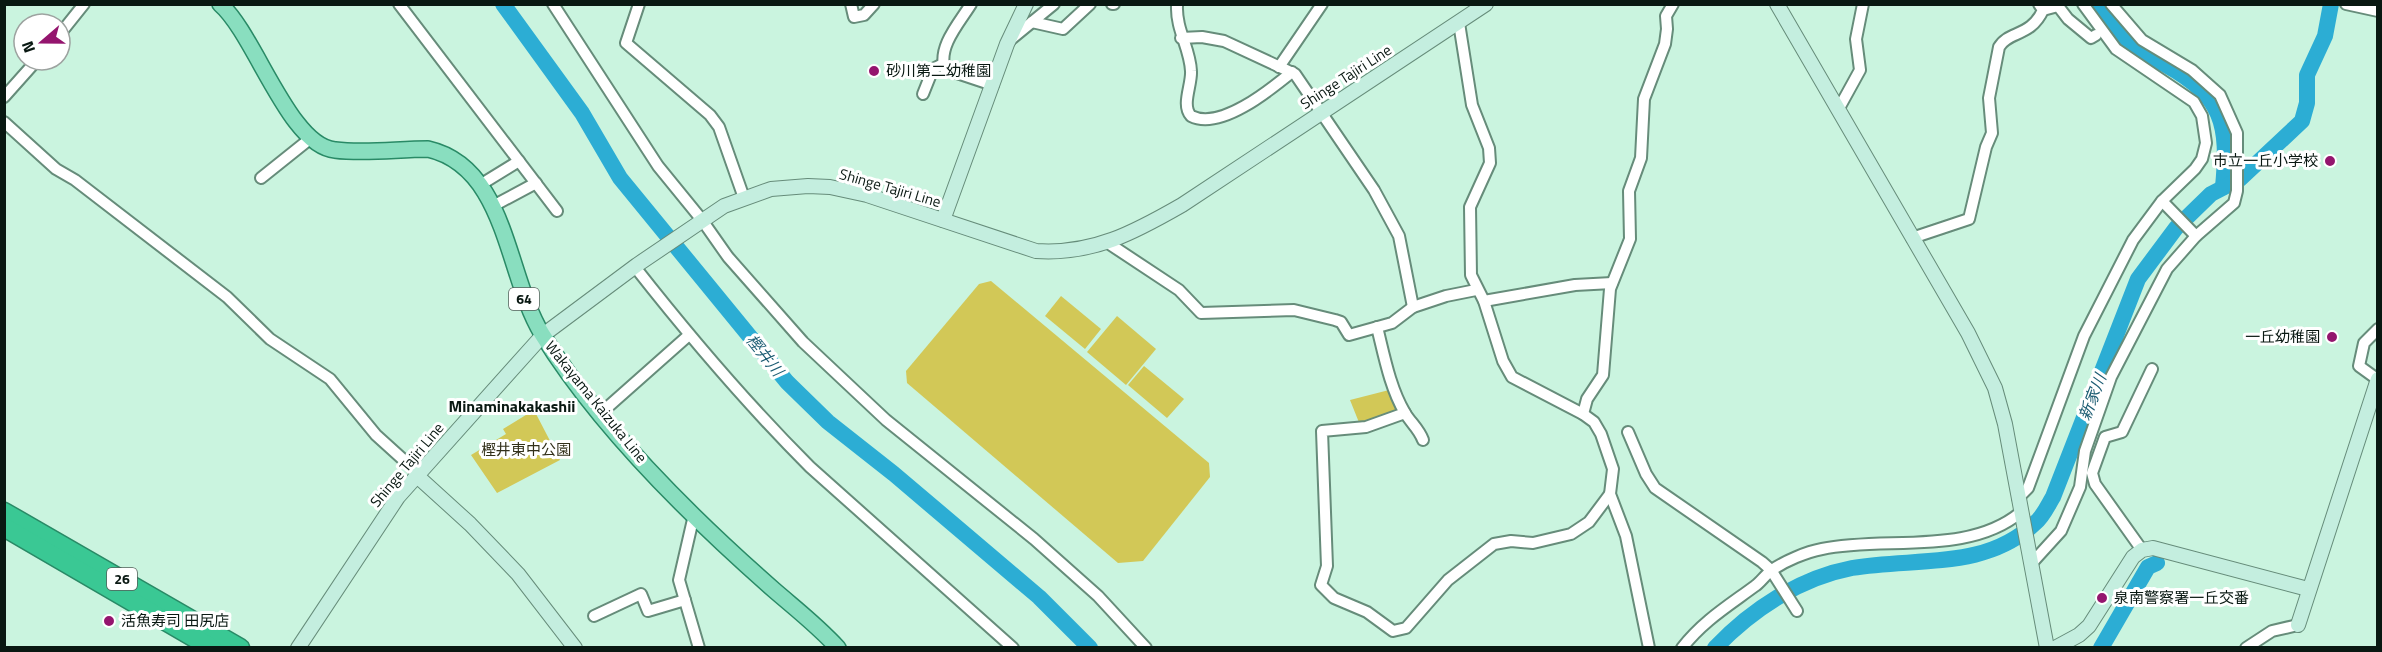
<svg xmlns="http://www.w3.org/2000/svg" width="2382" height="652" font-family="'Titillium Web','Noto Sans JP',sans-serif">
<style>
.green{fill:#d2c857}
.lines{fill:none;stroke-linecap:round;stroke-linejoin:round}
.river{stroke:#2cadd4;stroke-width:16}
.street-casing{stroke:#668c7a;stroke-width:14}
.secondary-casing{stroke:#668c7a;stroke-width:16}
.primary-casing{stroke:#298a66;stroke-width:18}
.highway-casing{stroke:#298a66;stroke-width:21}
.street{stroke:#fff;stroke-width:10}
.secondary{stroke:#c4eedf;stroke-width:14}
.primary{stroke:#89debf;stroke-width:15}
.highway{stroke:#3ac894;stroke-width:18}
.poi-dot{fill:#94156e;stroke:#fff;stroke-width:2}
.labels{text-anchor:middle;stroke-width:6;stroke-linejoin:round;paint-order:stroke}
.shield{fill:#fff;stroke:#535d59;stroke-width:1.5}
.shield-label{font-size:14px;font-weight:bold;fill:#091812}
.poi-label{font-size:15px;fill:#091812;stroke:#fff;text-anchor:start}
.street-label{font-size:15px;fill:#091812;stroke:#fff}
.park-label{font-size:15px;fill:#32301a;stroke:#fff}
.water-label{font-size:16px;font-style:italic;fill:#1d5d73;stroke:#fff}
.neighbourhood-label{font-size:16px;font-weight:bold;fill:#091812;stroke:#fff}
</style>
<rect width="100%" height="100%" fill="#caf4df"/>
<g class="green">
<path d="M991,281L1209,463L1210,477L1143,561L1118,563L907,383L906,371L979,284Z"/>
<path d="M1061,296L1101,329L1085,349L1045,316Z"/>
<path d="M1117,316L1156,349L1126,385L1087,352Z"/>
<path d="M1144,366L1184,399L1167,418L1128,385Z"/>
<path d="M1393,389L1400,412L1360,425L1350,400Z"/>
<path d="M534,410L560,460L497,493L471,455L506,434L503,429Z"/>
</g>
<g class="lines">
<g class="river">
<path d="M503,4L582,113L620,178L787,382L828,422L894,474L1039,597L1090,648"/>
<path d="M2097,4C2105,14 2111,26 2119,34C2132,47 2150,56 2166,65C2223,97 2229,124 2223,187"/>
<path d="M1715,648C1752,609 1800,578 1852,568C1915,557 1985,571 2035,523C2043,517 2048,505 2053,497L2138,279L2176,228L2211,194L2240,179L2302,121L2307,103V75L2325,36L2331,4"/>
<path d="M2101,648L2148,567L2157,563"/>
</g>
<g class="street-casing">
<g id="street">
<path d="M399,4L557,211"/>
<path d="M553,4L658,166L702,220L728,257L803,342L886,420L1034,539L1098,596L1146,648"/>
<path d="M639,4L626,43L710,115L719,127L744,198"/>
<path d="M851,4L854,17L864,15L874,4"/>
<path d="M971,4C960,22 937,47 945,69L993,85"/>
<path d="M1112,4H1114"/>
<path d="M2346,4L2378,11"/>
<path d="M1177,6C1176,30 1190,48 1191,71C1192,85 1181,105 1191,116C1220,131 1270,90 1292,72"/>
<path d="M2043,10L2058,6L2068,19L2091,38L2096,35"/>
<path d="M1032,22L1063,29L1090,4"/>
<path d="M1459,23L1472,105L1489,148L1490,163L1470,207L1471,275L1484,301L1503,361L1512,377L1583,414L1594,422L1601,434L1613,469L1610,494L1626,536L1649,648"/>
<path d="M60,34L84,4"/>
<path d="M1181,38L1202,37L1224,41L1295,74L1374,190L1399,236L1413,307"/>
<path d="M1010,40L1054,4"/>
<path d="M1279,67L1322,4"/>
<path d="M923,94L933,69L943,64"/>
<path d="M4,97L37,60"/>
<path d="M1838,110L1860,70L1856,39L1863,4"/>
<path d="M4,122L56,169L75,180L227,297L270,339L330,379L376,435L418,473"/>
<path d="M261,178L311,138"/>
<path d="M480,185L519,161"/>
<path d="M2162,201L2196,236"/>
<path d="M493,206L536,183"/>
<path d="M1912,238L1969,219L1986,147L1992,133L1989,98L1999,47C2008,31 2031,37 2043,10L2039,4"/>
<path d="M1108,243L1179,290L1201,313L1294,310L1335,320L1341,322L1349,335L1392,323L1413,307L1446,296L1476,290"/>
<path d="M635,267C690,337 747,404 810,467L1013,648"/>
<path d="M1484,301L1575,285L1612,283"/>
<path d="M1377,327C1384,355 1390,388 1405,413C1411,423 1419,429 1423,440"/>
<path d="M2377,379L2359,366L2364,343L2378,329"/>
<path d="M601,413L689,335"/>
<path d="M1405,413L1366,427L1322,431L1327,566L1321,585L1334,598L1367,612L1393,631L1406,628L1448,580L1494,544L1511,541L1533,543L1571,534L1589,522L1610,494"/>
<path d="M1583,414L1587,399L1603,375L1610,289L1630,239L1629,191L1641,158L1644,99L1665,44L1667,29L1666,16L1673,4"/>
<path d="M1628,432L1646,474L1655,488L1762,562L1771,570L1797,611"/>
<path d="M2018,498L2028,488L2084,336L2133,240L2162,201L2195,169L2202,159L2206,143L2202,116L2194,102L2116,49L2083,4"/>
<path d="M694,515L679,580L699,648"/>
<path d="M2142,550L2095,484L2092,473L2105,437L2122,432L2152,369"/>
<path d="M2031,564L2061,531L2080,487L2085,451L2111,377L2167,269L2196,236L2234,203L2237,191V133L2220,95L2192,70L2142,40L2111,4"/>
<path d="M594,616L641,594L648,611L685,600"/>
<path d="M1682,648C1703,621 1728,606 1755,586C1761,582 1765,575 1772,570C1785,561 1806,552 1822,549C1885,536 1969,556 2021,512"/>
<path d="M2246,648L2272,631L2298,625"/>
</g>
</g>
<g class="secondary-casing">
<g id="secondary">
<path d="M1777,4L1968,333L1995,388L2005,424L2047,648"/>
<path d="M943,220L1007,44L1026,4"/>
<path d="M416,475L470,524L518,574L575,648"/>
<path d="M2298,625L2378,379"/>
<path d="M298,648L398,497L543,335L637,265L724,206L771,189L808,186L830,187L867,195L1036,251C1093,255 1135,232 1182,205L1486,4"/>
<path d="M2055,648L2079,635L2089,626L2133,557L2142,550L2153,548L2308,589"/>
</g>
</g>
<g class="primary-casing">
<path id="primary" d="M220,4C255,34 289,146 335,150C365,154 398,149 428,149C507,167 506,275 542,334C599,427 692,518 774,590C796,609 818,626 838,648"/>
</g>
<g class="highway-casing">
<g id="highway">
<path d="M4,512L240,648"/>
<path d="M4,527L212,648"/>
</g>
</g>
<use href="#street" class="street"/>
<use href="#secondary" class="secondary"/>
<use href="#primary" class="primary"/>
<use href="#highway" class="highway"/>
</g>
<g class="poi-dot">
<circle cx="874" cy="71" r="6"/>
<circle cx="2330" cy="161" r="6"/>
<circle cx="2332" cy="337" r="6"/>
<circle cx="2102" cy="598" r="6"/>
<circle cx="109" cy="621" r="6"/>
</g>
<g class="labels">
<g class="shield">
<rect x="509" y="288" width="30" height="22" rx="4.5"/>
<rect x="107" y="568" width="30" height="22" rx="4.5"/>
</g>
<g class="shield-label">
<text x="524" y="304">64</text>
<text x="122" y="584">26</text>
</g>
<g class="poi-label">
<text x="886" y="76">砂川第二幼稚園</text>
<text x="2318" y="166" text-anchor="end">市立一丘小学校</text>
<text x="2320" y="342" text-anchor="end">一丘幼稚園</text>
<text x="2114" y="603">泉南警察署一丘交番</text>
<text x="121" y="626">活魚寿司 田尻店</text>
</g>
<g class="street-label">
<text transform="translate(1346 77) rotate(-33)" y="5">Shinge Tajiri Line</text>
<text transform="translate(890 188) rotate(16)" y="5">Shinge Tajiri Line</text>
<text transform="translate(596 402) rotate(51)" y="5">Wakayama Kaizuka Line</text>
<text transform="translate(407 465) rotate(-50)" y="5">Shinge Tajiri Line</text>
</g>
<g class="park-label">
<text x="526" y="455">樫井東中公園</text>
</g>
<g class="water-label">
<text transform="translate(765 355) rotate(51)" y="6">樫井川</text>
<text transform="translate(2092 397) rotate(-69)" y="6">新家川</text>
</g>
<g class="neighbourhood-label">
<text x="512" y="412">Minaminakakashii</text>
</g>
</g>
<rect width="2382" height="652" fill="none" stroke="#091812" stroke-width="12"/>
<g transform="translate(42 42) rotate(250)"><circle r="28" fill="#ffffff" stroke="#9da3a0" stroke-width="1.5"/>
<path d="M0-4.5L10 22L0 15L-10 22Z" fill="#94156e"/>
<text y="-9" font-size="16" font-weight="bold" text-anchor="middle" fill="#091812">N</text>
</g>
</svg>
